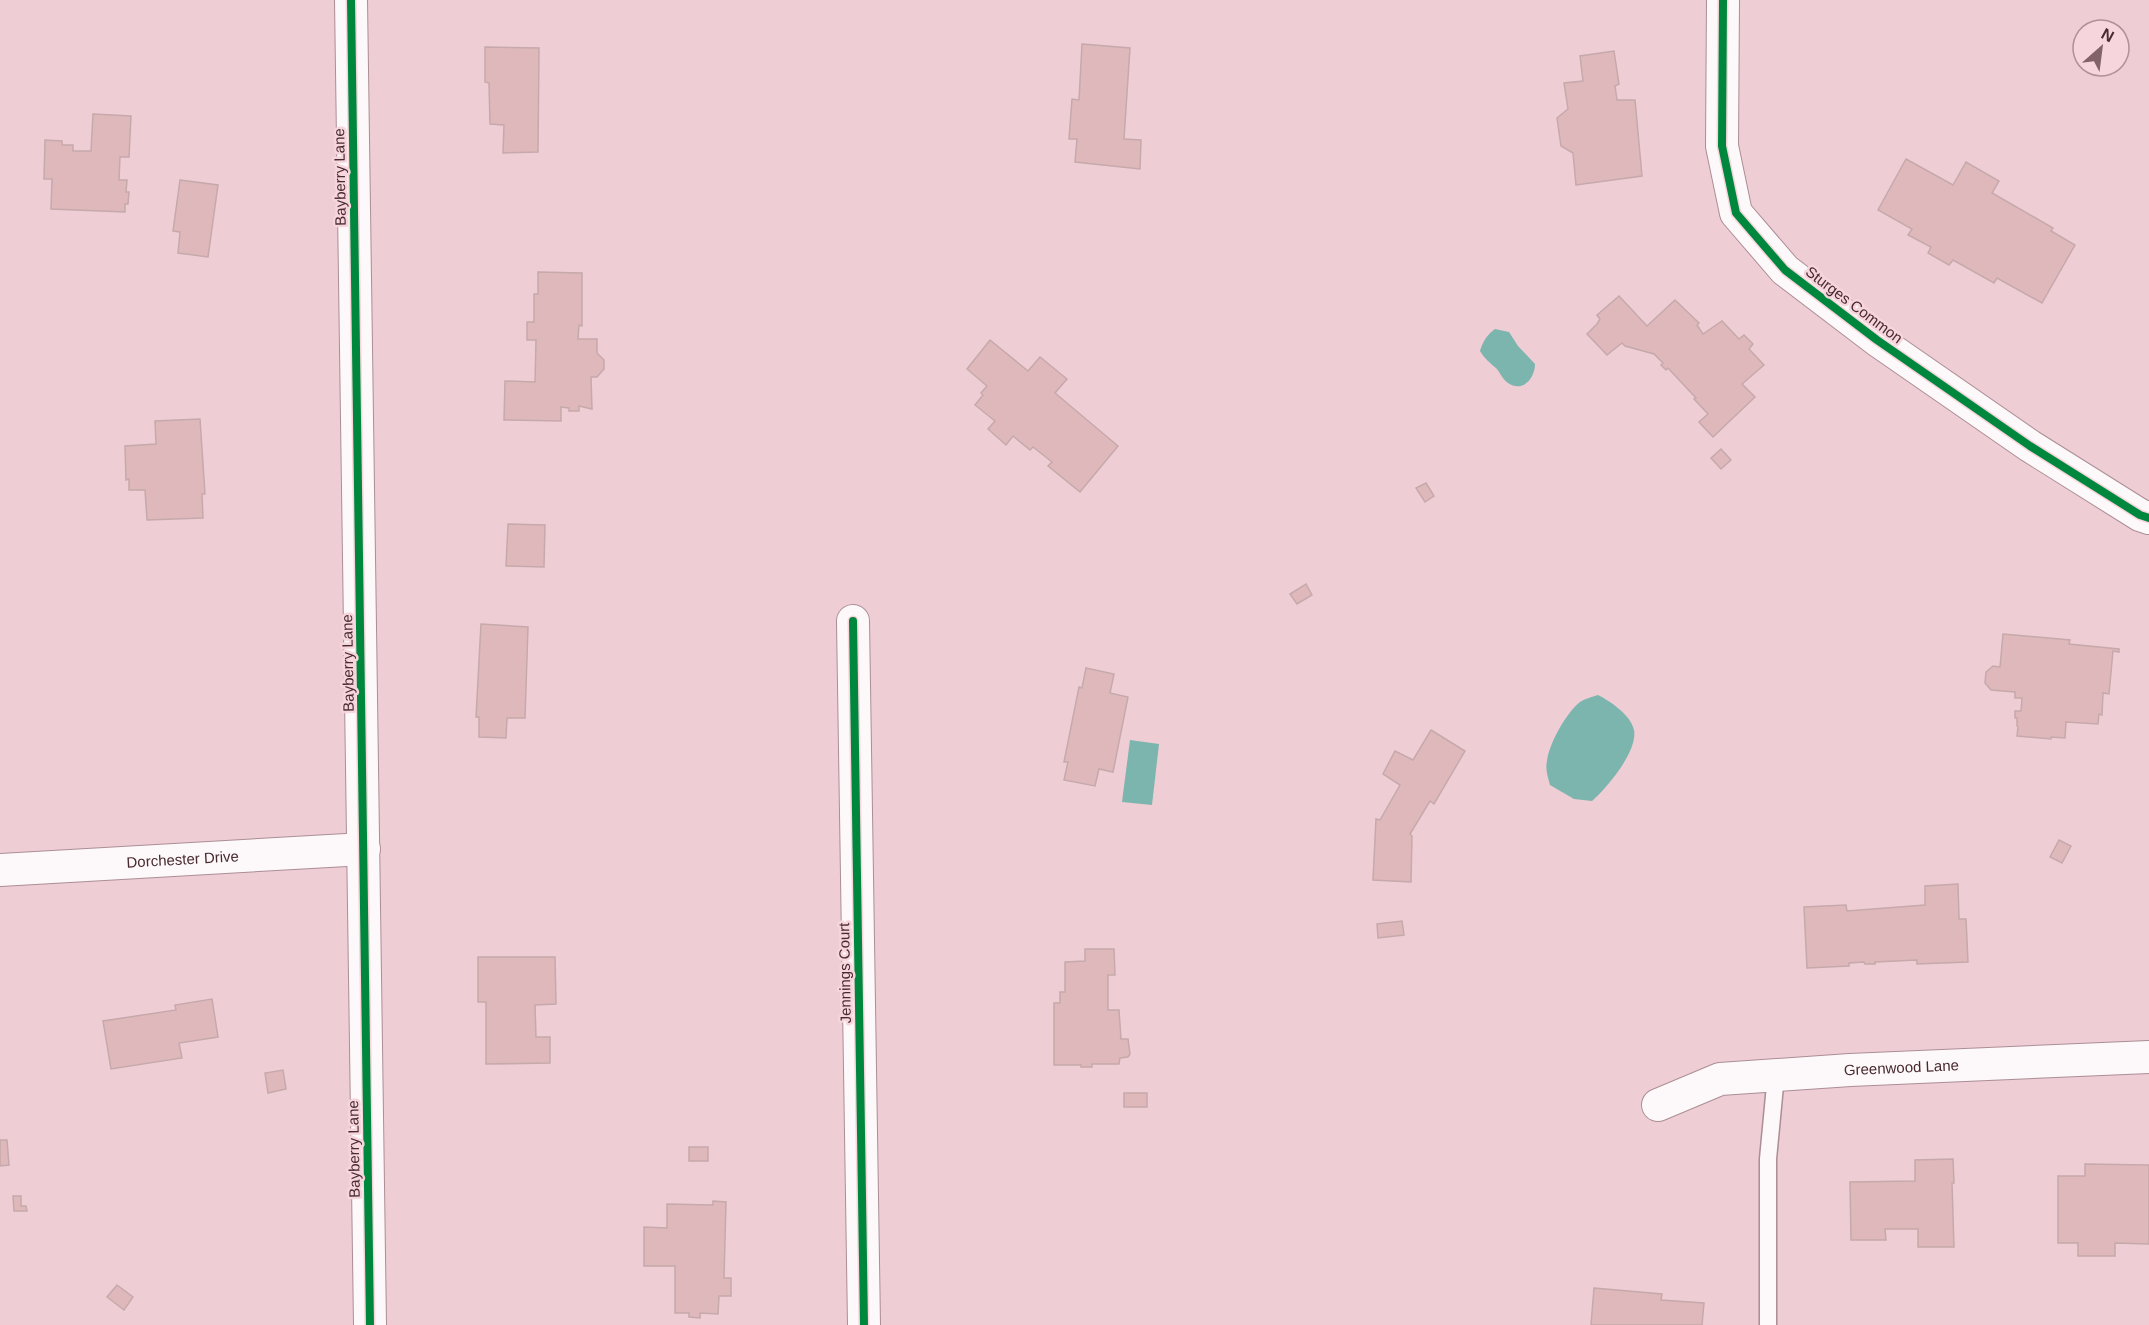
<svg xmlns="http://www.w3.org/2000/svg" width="2149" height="1325" font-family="Helvetica,sans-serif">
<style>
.water{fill:#7bb5ae}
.building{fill:#dfb8bb;stroke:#c6a9ab;stroke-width:1.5}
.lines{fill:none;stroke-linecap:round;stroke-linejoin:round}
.service-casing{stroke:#ab8e96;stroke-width:19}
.minor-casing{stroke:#ab8e96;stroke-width:34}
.service{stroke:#fdf8f9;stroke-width:16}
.minor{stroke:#fdf8f9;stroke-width:32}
.cycleway-casing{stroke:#f6d5dc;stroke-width:11}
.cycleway{stroke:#00873e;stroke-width:8}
.labels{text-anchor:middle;stroke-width:5;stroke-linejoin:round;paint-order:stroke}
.street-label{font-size:15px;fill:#482a31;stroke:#f6d5dc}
</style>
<rect width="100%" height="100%" fill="#efcdd5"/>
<g class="water">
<path d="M1495,329L1509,332L1518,346L1535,364C1535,378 1523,393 1508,383C1502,379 1500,372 1496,368C1489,362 1485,359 1480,351C1483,341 1487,335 1495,329Z"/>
<path d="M1598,695C1610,701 1631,715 1634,730C1638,751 1607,788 1592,801L1574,799L1550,785C1548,777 1545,770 1547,761C1549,744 1566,713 1580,702C1584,699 1592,697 1598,695Z"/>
<path d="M1130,740L1159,744L1152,805L1122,802Z"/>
</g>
<g class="building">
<path d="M1082,44L1130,48L1124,139L1141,140L1140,169L1075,162L1077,139H1069L1072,99L1079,100Z"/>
<path d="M485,47L539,48L538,152L503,153L504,125L490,124L489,83L485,82Z"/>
<path d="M1614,51L1619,84L1615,86L1617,100H1635L1642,176L1576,185L1573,153L1561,146L1557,118L1568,109L1564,83L1583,81L1580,56Z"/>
<path d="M93,114L131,116L129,157H120L119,180H127L126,192H129L128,204H125V212L51,209L52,179H44L45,140L62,141V145H73V151H91Z"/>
<path d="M1906,159L1953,185L1966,162L1999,181L1992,193L2053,228L2051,231L2075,245L2042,303L1997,278L1994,283L1953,260L1949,265L1928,253L1931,247L1908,235L1912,229L1878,210Z"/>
<path d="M180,180L218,185L208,257L178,253L180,232L173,231Z"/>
<path d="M538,272L582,273V326L579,325L578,339H597V353L604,360V369L597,377H591L592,409L579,406V411H569V408L561,407V421L504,420L505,381L535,382L536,340H527V322H534V294H538Z"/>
<path d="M1619,296L1647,326L1675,300L1699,323L1697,325L1703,334L1722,321L1739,339L1744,335L1753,344L1749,349L1764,365L1742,384L1755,397L1713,437L1699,422L1708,414L1694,399L1696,398L1668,368L1666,370L1661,365L1663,363L1654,354L1625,346L1622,343L1607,355L1587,334L1597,324L1600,319L1597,315Z"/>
<path d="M990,340L1028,371L1040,357L1067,379L1055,393L1118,446L1080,492L1048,466L1052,462L1033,447L1030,450L1013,436L1006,445L988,429L995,421L975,405L983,395L981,393L987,386L967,369Z"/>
<path d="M200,419L205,494H202L203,518L147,520L145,490H129V479L126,480L125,446L156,444L155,421Z"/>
<path d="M1721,449L1731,460L1721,469L1711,458Z"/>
<path d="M1426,483L1434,496L1425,502L1416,488Z"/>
<path d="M508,524L545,525L544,567L506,566Z"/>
<path d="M1306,584L1312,595L1297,604L1290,594Z"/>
<path d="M481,624L528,627L525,718H507L506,738L479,737V717H476Z"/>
<path d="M2003,634L2070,640L2069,644L2119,649V652L2113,651L2109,694L2103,693L2102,715L2099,714L2098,724L2066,722L2065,738L2051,737V739L2017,736L2018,727L2017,726V718H2015V711H2021L2022,698H2015V692L1991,690L1985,683L1986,672L1993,666L2000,667Z"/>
<path d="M1086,668L1114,674L1110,693L1128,697L1113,772L1099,769L1095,786L1064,780L1068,762H1064L1079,687L1082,688Z"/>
<path d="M1431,730L1465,751L1434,804L1430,801L1410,834L1412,836L1411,882L1373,880L1376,819L1380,820L1400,785L1383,774L1395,751L1413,760Z"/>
<path d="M2059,840L2071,846L2062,863L2050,857Z"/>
<path d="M1958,884L1959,919H1966L1968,962L1917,964V960L1875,962V964H1865L1864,962L1849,963V966L1807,968L1804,907L1846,905L1847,911L1925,905V886Z"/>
<path d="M1402,921L1404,935L1378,938L1377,924Z"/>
<path d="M1085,949H1114L1115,975H1108V1010H1119L1121,1039H1128L1130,1054L1128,1057L1120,1058L1119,1064H1092V1067H1081V1065H1054V1003H1060V992H1065V962L1085,961Z"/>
<path d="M478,957H555L556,1004L535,1005L536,1037H550V1063L486,1064V1002H478Z"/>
<path d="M212,999L218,1037L179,1043L182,1058L111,1069L103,1021L176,1010L175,1005Z"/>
<path d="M283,1070L286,1089L268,1093L265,1073Z"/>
<rect x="1124" y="1093" width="23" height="14"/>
<path d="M0,1140H7L9,1165L0,1166Z"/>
<rect x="689" y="1147" width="19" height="14"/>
<path d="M1953,1159L1954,1183H1952L1954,1247H1918V1229H1885L1886,1240H1851L1850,1182L1915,1181V1160Z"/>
<path d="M2085,1164L2149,1165V1244L2115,1243V1256H2078V1243H2058V1176H2085Z"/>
<path d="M13,1196H21V1206H26L27,1211H14Z"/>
<path d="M713,1201L726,1202L724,1278H731V1296H719L718,1314L700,1313V1318L689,1317V1313H675V1266H644V1227L667,1228V1204L713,1205Z"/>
<path d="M117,1285L133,1297L124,1310L107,1297Z"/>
<path d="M1594,1288L1662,1294L1661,1300L1704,1303L1702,1325H1591Z"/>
</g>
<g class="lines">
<g class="service-casing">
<path id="service" d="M1768,1325V1159L1776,1075"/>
</g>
<g class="minor-casing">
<g id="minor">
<path d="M351,0L370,1325"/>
<path d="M1723,0L1722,146L1736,213L1785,270L1877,340L2030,446L2140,515L2149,518"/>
<path d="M853,621L864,1325"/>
<path id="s1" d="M0,870L364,849"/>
<path id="s2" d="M1658,1105L1720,1079L1850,1070L2149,1057"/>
</g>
</g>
<use href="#service" class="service"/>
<use href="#minor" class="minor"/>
<g class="cycleway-casing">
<g id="cycleway">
<path d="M351,0L370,1325"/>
<path d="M1723,0L1722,146L1736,213L1785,270L1877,340L2030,446L2140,515L2149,518"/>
<path d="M853,621L864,1325"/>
</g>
</g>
<use href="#cycleway" class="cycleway"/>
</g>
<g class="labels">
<g class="street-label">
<text transform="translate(340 177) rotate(-91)" y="5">Bayberry Lane</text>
<text transform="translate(1854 305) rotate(37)" y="5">Sturges Common</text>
<text transform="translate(348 663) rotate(-91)" y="5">Bayberry Lane</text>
<text dy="5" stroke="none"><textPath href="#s1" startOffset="183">Dorchester Drive</textPath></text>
<text transform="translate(845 973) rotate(-91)" y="5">Jennings Court</text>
<text dy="5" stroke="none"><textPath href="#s2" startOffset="249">Greenwood Lane</textPath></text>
<text transform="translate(354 1149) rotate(-91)" y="5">Bayberry Lane</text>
</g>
</g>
<g transform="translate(2101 48) rotate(28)"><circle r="28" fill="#f6d5dc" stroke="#b09198" stroke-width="1.5"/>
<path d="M0-4.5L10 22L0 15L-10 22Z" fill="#82636a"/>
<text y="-9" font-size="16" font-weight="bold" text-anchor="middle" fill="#482a31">N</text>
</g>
</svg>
